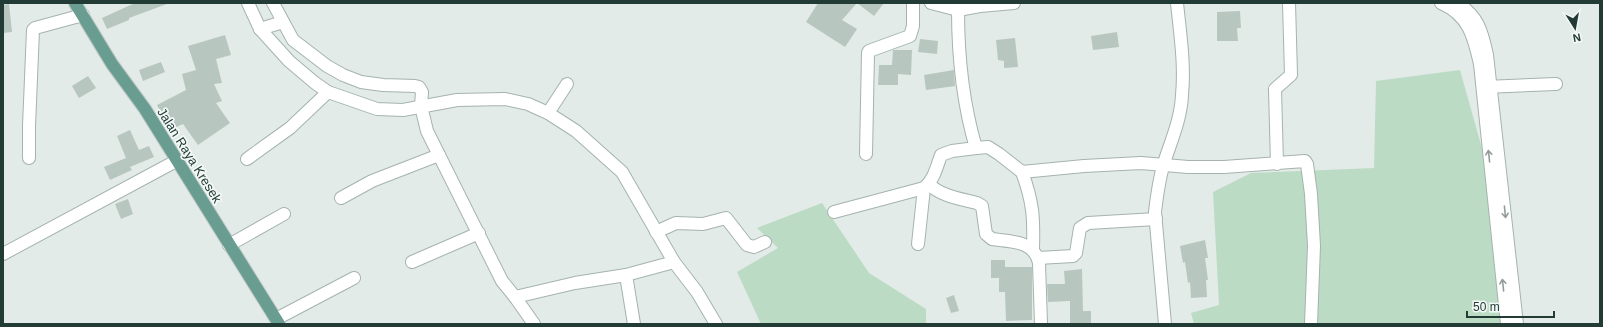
<svg xmlns="http://www.w3.org/2000/svg" width="1603" height="327" font-family="Arial,sans-serif">
<style>
.green{fill:#bcdbc5}
.building{fill:#b8c6c0}
.lines{fill:none;stroke-linecap:round;stroke-linejoin:round}
.minor-casing{stroke:#a5b3ae;stroke-width:14}
.major-casing{stroke:#c1c8c6;stroke-width:14}
.minor{stroke:#fff;stroke-width:12}
.major{stroke:#6a9d91;stroke-width:12}
.oneway{stroke:#919d9a}
.labels{text-anchor:middle;stroke-width:3.5;stroke-linejoin:round;paint-order:stroke}
.street-label{font-size:13px;fill:#233b35;stroke:#f2f8f5}
</style>
<rect width="100%" height="100%" fill="#e2ebe7"/>
<g class="green">
<path d="M1460,70L1490,177L1504,324H1194L1191,313L1219,305L1213,192L1251,173L1374,168L1376,81Z"/>
<path d="M822,203L869,273L926,309V324H761L737,272L778,248L757,228Z"/>
</g>
<g class="building">
<path d="M135,3L167,4L129,18V20L107,29L102,18Z"/>
<path d="M818,3H884L874,16L857,3L842,20L857,29L845,47L806,22Z"/>
<path d="M9,4L12,32L3,33V5Z"/>
<path d="M1240,11L1241,28H1237L1238,41H1217V12Z"/>
<path d="M1117,32L1119,47L1093,50L1091,36Z"/>
<path d="M225,35L231,55L216,59L222,83L214,84L222,101L216,103L230,123L198,145L183,124L170,130L157,105L186,90L182,74L196,70L188,46Z"/>
<path d="M1015,38L1018,67L1004,68V61L998,60L996,40Z"/>
<path d="M920,39L938,41L937,54L918,52Z"/>
<path d="M893,50H912L911,75L898,74V85H878L879,65H892Z"/>
<path d="M161,62L165,72L143,81L139,70Z"/>
<path d="M954,70L955,86L926,90L924,75Z"/>
<path d="M88,76L96,88L79,98L72,86Z"/>
<path d="M130,130L139,150L149,146L154,157L130,167L132,170L110,180L104,167L126,158L117,136Z"/>
<path d="M128,199L133,214L121,219L115,204Z"/>
<path d="M1205,240L1208,258H1205L1208,280H1206L1207,297L1191,298L1190,282L1188,283L1185,262L1183,263L1180,246Z"/>
<path d="M991,260H1005V267H1032V320L1006,321L1005,292H999V278H991Z"/>
<path d="M1082,269L1083,311H1091V324H1070V301L1048,302L1047,284H1065L1064,271Z"/>
<path d="M954,295L959,311L951,313L946,298Z"/>
</g>
<g class="lines">
<g class="minor-casing">
<g id="minor">
<path d="M248,3L260,29L289,61L315,83L328,92L377,109L403,110L457,100L505,99L528,104L548,113L576,131L622,172L674,262L697,292L716,324"/>
<path d="M273,3L293,40L327,66L343,75L361,82L383,85L415,86L419,87L422,92L421,106L427,131L502,281L515,297L575,283L626,275"/>
<path d="M931,3L958,10L980,6L1014,3"/>
<path d="M1441,3C1469,15 1474,37 1480,64L1507,324"/>
<path d="M1457,3C1478,16 1482,31 1487,55L1517,324"/>
<path d="M958,10C958,56 963,104 976,148L988,147L999,154L1022,172L1084,166L1141,163L1188,167H1224L1305,161L1307,164L1311,194L1314,246L1311,324"/>
<path d="M260,29L283,22"/>
<path d="M1485,87L1556,84"/>
<path d="M548,113L567,84"/>
<path d="M866,154L868,53L869,51L910,36L913,26V3"/>
<path d="M29,158V126L33,30L35,28L83,15"/>
<path d="M247,159L290,128L328,92"/>
<path d="M1277,164L1275,89L1291,75L1289,3"/>
<path d="M1022,172C1033,202 1034,217 1033,249"/>
<path d="M929,184C940,196 962,199 977,203L982,206L986,234L992,239C1011,242 1034,240 1039,263L1041,324"/>
<path d="M341,198L372,181L439,155"/>
<path d="M834,212L924,188C934,180 937,166 941,155L952,151L976,148"/>
<path d="M656,232L676,223L703,224L726,218L747,245L754,247L765,242"/>
<path d="M918,244L924,188"/>
<path d="M229,245L284,214"/>
<path d="M3,254L176,161"/>
<path d="M1038,258L1073,256L1076,253L1080,228L1088,223L1156,219"/>
<path d="M412,262L479,233"/>
<path d="M515,297L534,324"/>
<path d="M276,319L354,278"/>
<path d="M634,324L626,275L674,262"/>
<path d="M1165,324L1155,212C1157,195 1159,179 1164,163C1171,141 1181,119 1182,95C1185,64 1180,33 1177,3"/>
</g>
</g>
<g class="major-casing">
<path id="major" d="M75,3L112,64L145,109L279,324"/>
</g>
<use href="#minor" class="minor"/>
<use href="#major" class="major"/>
</g>
<defs><path id="oneway-shaft" d="M-6 0H5M1.5-3L5.5 0L1.5 3" fill="none" stroke-width="1.6" stroke-linecap="round" stroke-linejoin="round"/></defs>
<g class="oneway">
<use href="#oneway-shaft" transform="translate(1489 156) rotate(-96)"/>
<use href="#oneway-shaft" transform="translate(1505 212) rotate(84)"/>
<use href="#oneway-shaft" transform="translate(1503 285) rotate(-96)"/>
</g>
<g class="labels">
<g class="street-label">
<text transform="translate(190 155) rotate(58)" y="5">Jalan Raya Kresek</text>
</g>
</g>
<rect width="1603" height="327" fill="none" stroke="#233b35" stroke-width="8"/>
<g transform="translate(1575 28) rotate(169)" stroke="#f2f8f5" stroke-width="3" paint-order="stroke">
<path d="M0-3L7 15L0 10L-7 15Z" fill="#233b35"/>
<text y="-6" font-size="11" font-weight="bold" text-anchor="middle" fill="#233b35">N</text>
</g>
<path d="M1467 311v6h87v-6" fill="none" stroke="#233b35" stroke-width="2"/>
<text x="1473" y="311" font-size="12" fill="#233b35" stroke="#f2f8f5" stroke-width="3" paint-order="stroke">50 m</text>
</svg>
